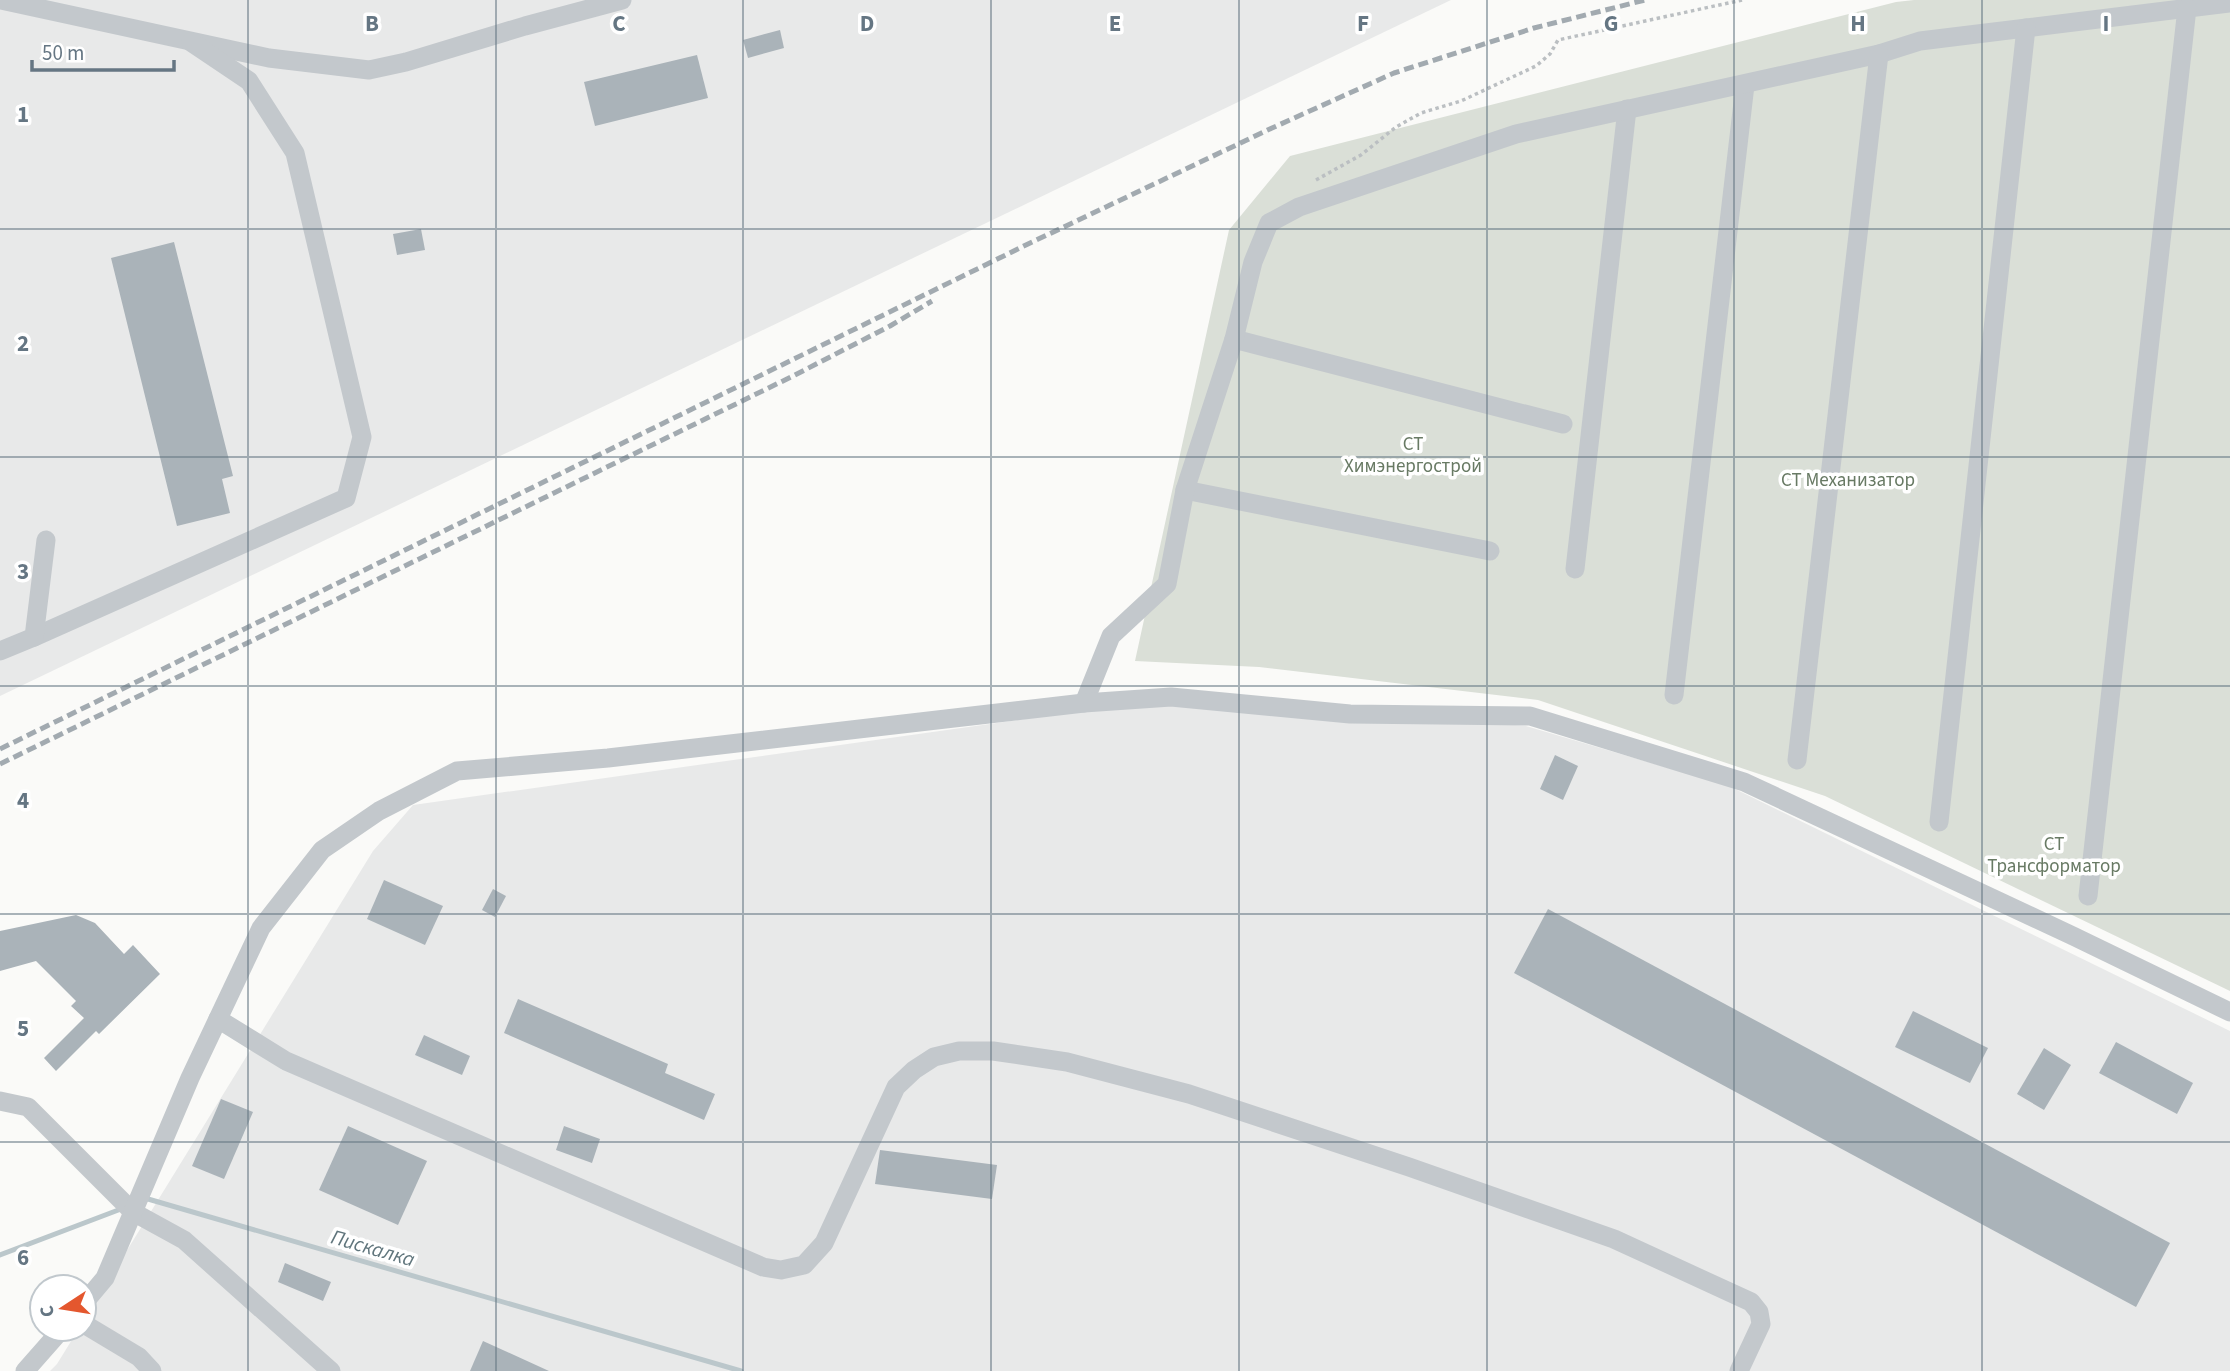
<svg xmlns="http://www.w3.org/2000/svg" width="2230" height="1371" font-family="'Source Sans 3',sans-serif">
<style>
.built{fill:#e8e9e9}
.green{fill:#dadfd7}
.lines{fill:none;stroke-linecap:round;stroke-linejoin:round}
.stream{stroke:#bbc7cb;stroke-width:5}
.building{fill:#aab3b9}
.path{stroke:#bbbfc2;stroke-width:3.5;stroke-dasharray:3.5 3.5;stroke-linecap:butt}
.minor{stroke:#c3c8cc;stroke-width:19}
.rail{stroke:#a2aab0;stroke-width:5;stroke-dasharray:10 5;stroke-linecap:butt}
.grid{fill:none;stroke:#657683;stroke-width:2;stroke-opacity:0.55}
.labels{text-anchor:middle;stroke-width:7;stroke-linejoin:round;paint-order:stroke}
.park-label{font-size:19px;fill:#687a64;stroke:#fff}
.water-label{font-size:21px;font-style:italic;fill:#60757c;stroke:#fff}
.grid-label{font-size:23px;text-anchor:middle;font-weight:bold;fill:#657683;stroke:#fff;stroke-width:7;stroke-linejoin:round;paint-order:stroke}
</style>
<rect width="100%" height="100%" fill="#fafaf8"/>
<g class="built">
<path d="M0,0H1451L0,696Z"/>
<path d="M1188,696L1526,726L1729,786L2230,1031V1371H50L57,1364L373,851L413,805Z"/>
</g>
<path class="green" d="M1914,0H2230V991L1825,796L1538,700L1259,667L1135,661L1229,230L1290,156L1896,2Z"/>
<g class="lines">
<g class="stream">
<path d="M143,1200L148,1199L741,1371"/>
<path d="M0,1255L121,1209"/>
</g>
</g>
<g class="building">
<path d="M780,30L784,48L748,58L743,40Z"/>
<path d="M697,55L708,98L595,126L584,82Z"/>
<path d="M421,229L425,250L397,255L393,234Z"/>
<path d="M174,242L233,476L222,479L230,513L177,526L111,258Z"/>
<path d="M1555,755L1578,766L1563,800L1540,789Z"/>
<path d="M384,880L443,906L425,945L367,919Z"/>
<path d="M493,889L506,896L495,917L482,910Z"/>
<path d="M1548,909L2170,1243L2136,1307L1514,973Z"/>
<path d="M76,915L95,923L124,954L133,945L160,974L99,1034L96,1031L56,1071L44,1058L84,1018L71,1006L76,1001L36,961L0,971V931Z"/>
<path d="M518,999L668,1064L665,1073L715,1094L704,1120L504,1033Z"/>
<path d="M1913,1011L1988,1048L1970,1083L1895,1047Z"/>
<path d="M424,1035L470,1056L462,1075L415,1055Z"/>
<path d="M2116,1042L2193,1083L2177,1114L2099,1073Z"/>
<path d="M2044,1048L2071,1065L2044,1110L2017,1094Z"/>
<path d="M221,1099L253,1112L224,1179L192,1166Z"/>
<path d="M348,1126L427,1161L398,1225L319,1190Z"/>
<path d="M564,1126L600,1139L592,1163L556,1150Z"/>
<path d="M880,1150L997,1165L992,1199L875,1184Z"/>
<path d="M285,1263L331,1282L323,1301L278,1282Z"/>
<path d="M483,1341L549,1371H470Z"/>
</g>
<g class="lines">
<path class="path" d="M1316,180L1361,155L1396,127L1421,113L1461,101L1536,66L1550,54L1558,40L1742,0"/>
<g class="minor">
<path d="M1,0L269,58L369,70L406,62L525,26L622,0"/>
<path d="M1234,339L1563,424"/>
<path d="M1185,490L1490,551"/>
<path d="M1575,569L1627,109"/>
<path d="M34,637L346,498L362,437L295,153L249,81L191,42"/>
<path d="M0,651L34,637L46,540"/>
<path d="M1674,695L1745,85"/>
<path d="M1084,703L1111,636L1167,584L1185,490L1234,339L1253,262L1269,223L1299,207L1516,134L1879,54L1920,41L2230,3"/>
<path d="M1797,760L1879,54"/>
<path d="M1939,822L2026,28"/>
<path d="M2088,896L2187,8"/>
<path d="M218,1019L286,1061L763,1267L781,1270L804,1265L824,1243L896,1087L914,1070L934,1057L959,1051H993L1067,1062L1189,1094L1409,1167L1614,1239L1751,1302L1759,1312L1761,1324L1739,1371"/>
<path d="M0,1101L28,1107L133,1212L184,1240L331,1371"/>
<path d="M84,1303L105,1278L190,1078L261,928L322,850L379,811L457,771L608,758L1084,703L1171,697L1350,714L1530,716L1744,782L2073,936L2230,1012"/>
<path d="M84,1324L139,1357L152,1371"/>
<path d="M25,1371L62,1329"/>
</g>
<g class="rail">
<path d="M0,749L1028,244L1272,128L1394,73L1534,28L1645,0"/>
<path d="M0,764L791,377L890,326L932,301"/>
</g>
</g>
<path class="grid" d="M248,0V1371M496,0V1371M743,0V1371M991,0V1371M1239,0V1371M1487,0V1371M1734,0V1371M1982,0V1371M0,229H2230M0,457H2230M0,686H2230M0,914H2230M0,1142H2230"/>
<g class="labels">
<g class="park-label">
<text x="1413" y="450">СТ<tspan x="1413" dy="22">Химэнергострой</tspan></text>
<text x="1848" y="486">СТ Механизатор</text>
<text x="2054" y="850">СТ<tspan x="2054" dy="22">Трансформатор</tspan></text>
</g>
<g class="water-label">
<text transform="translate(373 1248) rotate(16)" y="7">Пискалка</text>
</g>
</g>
<g class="grid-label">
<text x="372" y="31">B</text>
<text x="619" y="31">C</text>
<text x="867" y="31">D</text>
<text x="1115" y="31">E</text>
<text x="1363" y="31">F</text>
<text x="1611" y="31">G</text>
<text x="1858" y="31">H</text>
<text x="2106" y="31">I</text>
<text x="23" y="122">1</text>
<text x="23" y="351">2</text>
<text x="23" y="579">3</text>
<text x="23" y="808">4</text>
<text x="23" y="1036">5</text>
<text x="23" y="1265">6</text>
</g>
<g transform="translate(63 1308) rotate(258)"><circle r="33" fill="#ffffff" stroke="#c1c8cd" stroke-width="2"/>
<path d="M0-5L12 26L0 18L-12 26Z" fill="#e4572e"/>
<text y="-10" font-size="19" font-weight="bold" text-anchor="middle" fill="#657683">С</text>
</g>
<path d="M32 60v10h142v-10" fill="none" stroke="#657683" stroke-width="3.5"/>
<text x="42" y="60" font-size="21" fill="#657683" stroke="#ffffff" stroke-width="5" paint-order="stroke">50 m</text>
</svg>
